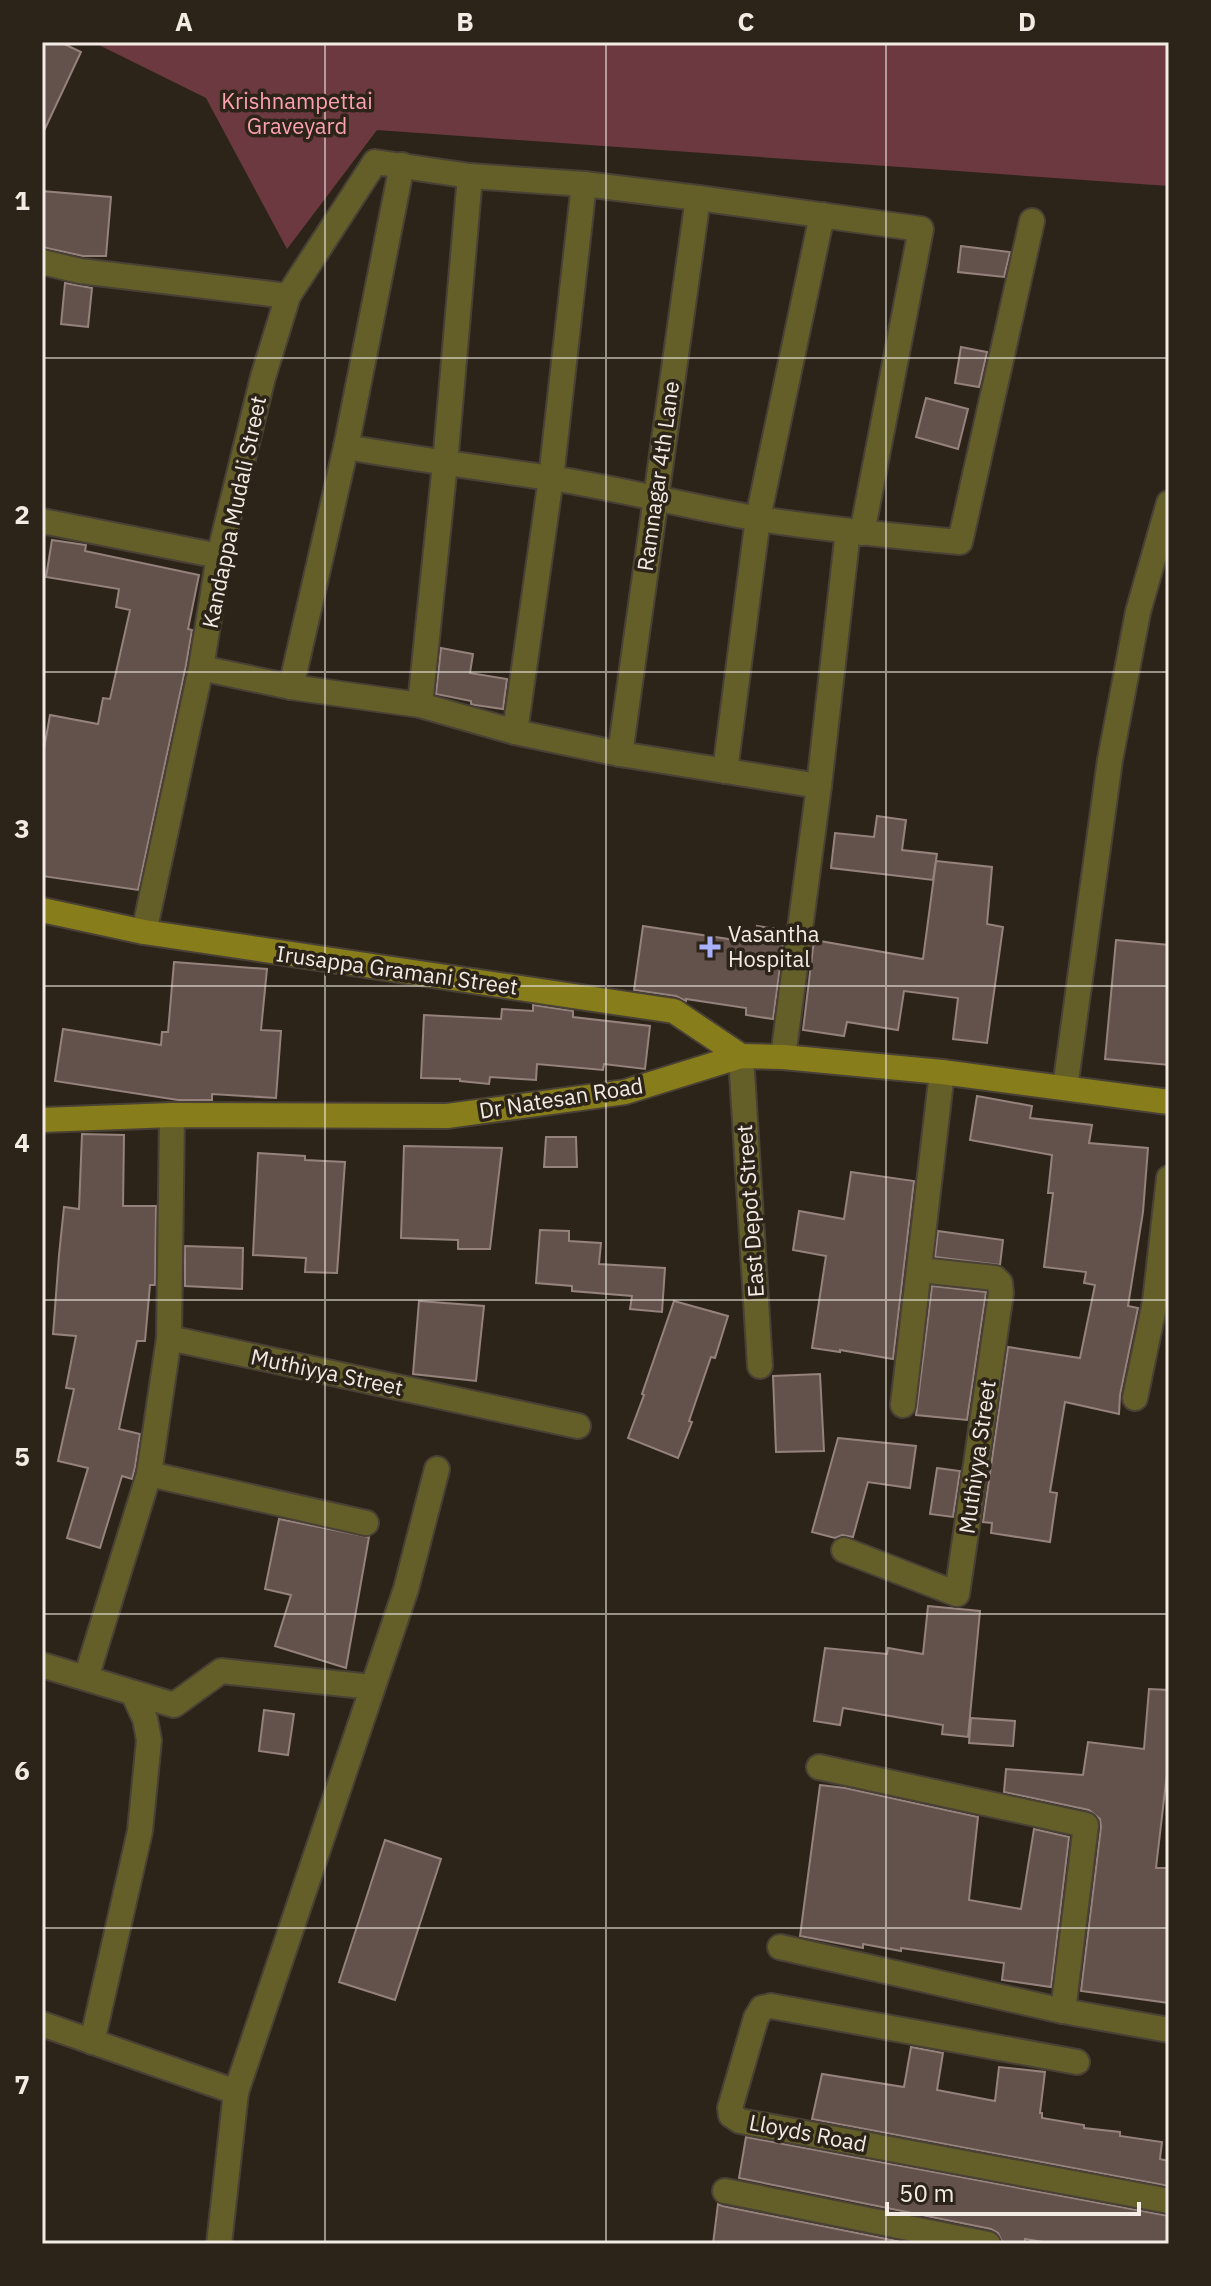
<svg xmlns="http://www.w3.org/2000/svg" width="1211" height="2286" font-family="'IBM Plex Sans',sans-serif">
<style>
.green{fill:#6d3941}
.building{fill:#63524c;stroke:#95827c;stroke-width:2}
.lines{fill:none;stroke-linecap:round;stroke-linejoin:round}
.street-casing{stroke:#494036;stroke-width:28}
.secondary-casing{stroke:#494036;stroke-width:28}
.street{stroke:#645e28;stroke-width:24}
.secondary{stroke:#887d1b;stroke-width:24}
.grid{fill:none;stroke:#f3ece5;stroke-width:2;stroke-opacity:0.55}
.poi-dot{fill:#a9b0fc;stroke:#2d2419;stroke-width:3}
.labels{text-anchor:middle;stroke-width:7;stroke-linejoin:round;paint-order:stroke}
.park-label{font-size:22px;fill:#fca1ad;stroke:#2d2419}
.street-label{font-size:22px;fill:#f3ece5;stroke:#2d2419}
.poi-label{font-size:22px;fill:#f3ece5;stroke:#2d2419;text-anchor:start}
.neatline{fill:none;stroke:#f3ece5;stroke-width:3}
.grid-label{font-size:26px;text-anchor:middle;font-weight:bold;fill:#f3ece5}
</style>
<rect width="100%" height="100%" fill="#2d2419"/>
<path class="green" d="M93,42H1169V186L377,130L287,249L206,98Z"/>
<g class="building">
<path d="M42,42H60L81,52L42,135Z"/>
<path d="M42,191L111,197L106,256H83L42,247Z"/>
<path d="M961,246L1010,252L1004,277L958,272Z"/>
<path d="M65,283L92,288L88,327L61,324Z"/>
<path d="M961,347L987,352L979,387L955,383Z"/>
<path d="M926,398L968,409L958,449L916,437Z"/>
<path d="M52,540L86,545L85,551L199,575L188,629L192,630L186,665L138,890L42,876V760L50,715L98,724L103,698L110,699L130,610L116,607L119,589L46,577Z"/>
<path d="M441,648L473,654L470,673L507,679L503,709L475,705L471,704V701L436,694Z"/>
<path d="M877,816L906,820L902,850L937,854L933,880L831,868L835,833L874,837Z"/>
<path d="M936,861L992,867L987,924L1003,927L987,1043L953,1039L958,998L904,991L898,1030L847,1022L844,1036L803,1030L814,940L923,959Z"/>
<path d="M643,926L755,943L757,926L785,930L773,1019L746,1015V1008L686,999V1001L676,996L634,990Z"/>
<path d="M1116,940L1169,945V1065L1105,1059Z"/>
<path d="M174,962L267,969L261,1030L281,1031L276,1098L212,1094V1100H178L55,1081L63,1029L161,1045L162,1032H168Z"/>
<path d="M533,1005L573,1011V1017L650,1026L645,1069L604,1064L603,1070L537,1064L536,1080L490,1077L489,1084L460,1081V1079L421,1078L424,1015L501,1019L502,1009L533,1011Z"/>
<path d="M977,1096L1032,1106L1030,1118L1092,1125L1089,1143L1148,1148L1143,1212L1128,1306L1138,1308L1120,1395L1119,1414L1065,1402L1050,1492L1057,1493L1050,1542L991,1533L992,1523L983,1522L1008,1347L1080,1358L1095,1285L1084,1283L1086,1272L1044,1267L1053,1193H1048L1052,1155L970,1140Z"/>
<path d="M82,1134L124,1135L123,1206H156L155,1285H150L145,1341H137L119,1429L140,1434L135,1467L132,1479L122,1476L100,1548L67,1538L88,1468L58,1461L74,1389L66,1388L76,1336L53,1334L59,1255L64,1207L79,1209Z"/>
<path d="M546,1137H576L577,1167H544Z"/>
<path d="M404,1146L502,1148L490,1249H458V1240L401,1238Z"/>
<path d="M258,1153L305,1156V1160L345,1162L337,1273L305,1272L306,1258L253,1255Z"/>
<path d="M851,1172L914,1181L893,1359L840,1350V1352L812,1348L826,1256L793,1250L799,1211L844,1219Z"/>
<path d="M540,1230L569,1231V1241L601,1243L599,1264L665,1268L662,1312L630,1309L632,1296L572,1291V1286L536,1283Z"/>
<path d="M938,1231L1003,1240L1000,1265L935,1257Z"/>
<path d="M185,1246L243,1248L242,1289L185,1286Z"/>
<path d="M932,1286L986,1292L967,1420L916,1415Z"/>
<path d="M419,1301L484,1306L476,1381L413,1374Z"/>
<path d="M674,1301L728,1316L715,1358L711,1357L689,1421L692,1422L678,1458L628,1438L644,1395L642,1394Z"/>
<path d="M820,1374L824,1451L776,1452L773,1376Z"/>
<path d="M838,1438L916,1446L910,1488L868,1482L853,1537L842,1535L835,1538L812,1532Z"/>
<path d="M937,1468L960,1471L953,1517L930,1514Z"/>
<path d="M279,1519L369,1537L346,1668L275,1646L291,1595L265,1589Z"/>
<path d="M928,1606L980,1611L968,1737L942,1734L943,1725L843,1708L840,1725L814,1721L825,1648L887,1654L888,1648L923,1654Z"/>
<path d="M1149,1689L1169,1690V1756L1156,1868H1169V2003L1081,1991L1101,1827L1100,1819L1089,1810L1004,1792L1006,1769L1083,1775L1088,1742L1144,1749Z"/>
<path d="M264,1710L294,1714L288,1755L259,1751Z"/>
<path d="M971,1718L1015,1721L1013,1746L969,1743Z"/>
<path d="M820,1785L845,1788L978,1817L969,1900L1021,1909L1034,1829L1069,1837L1051,1987L1002,1980L1004,1963L901,1948V1951L863,1944V1948L800,1936Z"/>
<path d="M385,1840L441,1859L395,2000L339,1982Z"/>
<path d="M911,2047L943,2053L937,2090L995,2101L999,2067L1045,2072L1040,2113H1042V2118L1084,2125V2128L1120,2132V2136L1162,2142L1160,2159L1169,2161V2186L812,2119L822,2074L904,2087Z"/>
<path d="M746,2137L1169,2216V2244H1055L1025,2239V2244H1003L998,2233L991,2229L739,2178Z"/>
<path d="M718,2204L722,2206L912,2244H713Z"/>
</g>
<g class="lines">
<g class="street-casing">
<g id="street">
<path d="M42,262L80,271L288,296"/>
<path d="M346,447C415,459 483,468 551,478C621,489 690,507 760,519C827,529 893,536 960,542L1032,221"/>
<path d="M42,521L219,556"/>
<path d="M201,668L291,687L420,705L515,732L620,754L819,786"/>
<path d="M291,687L346,447L402,165"/>
<path d="M420,705L445,464L470,176"/>
<path d="M515,732L551,478L584,184"/>
<path d="M620,754L698,198"/>
<path d="M725,771L758,518L822,215"/>
<path d="M144,932L201,668L219,556L263,377L288,296L375,162L470,176L584,184L698,198L921,229L862,533"/>
<path d="M741,1056L760,1366"/>
<path d="M783,1057L819,786L848,531"/>
<path d="M1065,1088L1110,760L1138,612L1169,503"/>
<path d="M172,1115L169,1338L149,1474L366,1523"/>
<path d="M169,1338L578,1426"/>
<path d="M1135,1398L1155,1302L1169,1178"/>
<path d="M903,1405L942,1072"/>
<path d="M844,1550L957,1594L1001,1293L1000,1283L995,1278L920,1270"/>
<path d="M42,1665L174,1705L221,1671L372,1687"/>
<path d="M86,1678L149,1474"/>
<path d="M819,1767L1086,1825L1063,2011"/>
<path d="M780,1947L1063,2011L1169,2030"/>
<path d="M42,2024L236,2092"/>
<path d="M92,2042L140,1831L149,1740L145,1719L133,1693"/>
<path d="M1077,2062L771,2006L762,2008L756,2018L730,2108L731,2115L740,2121L1169,2201"/>
<path d="M725,2191L988,2244"/>
<path d="M219,2244L236,2092L406,1589L437,1469"/>
</g>
</g>
<g class="secondary-casing">
<g id="secondary">
<path d="M42,910L144,932L674,1011L741,1056"/>
<path d="M42,1120L172,1115L447,1116L625,1092L741,1056L783,1057L942,1072L1169,1102"/>
</g>
</g>
<use href="#street" class="street"/>
<use href="#secondary" class="secondary"/>
</g>
<path class="grid" d="M325,42V2244M606,42V2244M886,42V2244M42,358H1169M42,672H1169M42,986H1169M42,1300H1169M42,1614H1169M42,1928H1169"/>
<path class="poi-dot" d="M706 935h8v8h8v8h-8v8h-8v-8h-8v-8h8z"/>
<g class="labels">
<g class="park-label">
<text x="297" y="109">Krishnampettai<tspan x="297" dy="25">Graveyard</tspan></text>
</g>
<g class="street-label">
<text transform="translate(658 476) rotate(-82)" y="8">Ramnagar 4th Lane</text>
<text transform="translate(234 512) rotate(-78)" y="8">Kandappa Mudali Street</text>
<text transform="translate(397 970) rotate(8)" y="8">Irusappa Gramani Street</text>
<text transform="translate(561 1098) rotate(-9)" y="8">Dr Natesan Road</text>
<text transform="translate(750 1211) rotate(-94)" y="8">East Depot Street</text>
<text transform="translate(327 1372) rotate(12)" y="8">Muthiyya Street</text>
<text transform="translate(977 1457) rotate(-82)" y="8">Muthiyya Street</text>
<text transform="translate(808 2133) rotate(11)" y="8">Lloyds Road</text>
</g>
<g class="poi-label">
<text x="728" y="942">Vasantha<tspan x="728" dy="25">Hospital</tspan></text>
</g>
</g>
<rect width="1211" height="2286" fill="none" stroke="#2d2419" stroke-width="88"/>
<path d="M887 2202v12h252v-12" fill="none" stroke="#f3ece5" stroke-width="4"/>
<text x="899" y="2202" font-size="24" fill="#f3ece5" stroke="#2d2419" stroke-width="6" paint-order="stroke">50 m</text>
<rect x="44" y="44" width="1123" height="2198" class="neatline"/>
<g class="grid-label">
<text x="184" y="31">A</text>
<text x="465" y="31">B</text>
<text x="746" y="31">C</text>
<text x="1027" y="31">D</text>
<text x="22" y="210">1</text>
<text x="22" y="524">2</text>
<text x="22" y="838">3</text>
<text x="22" y="1152">4</text>
<text x="22" y="1466">5</text>
<text x="22" y="1780">6</text>
<text x="22" y="2094">7</text>
</g>
</svg>
